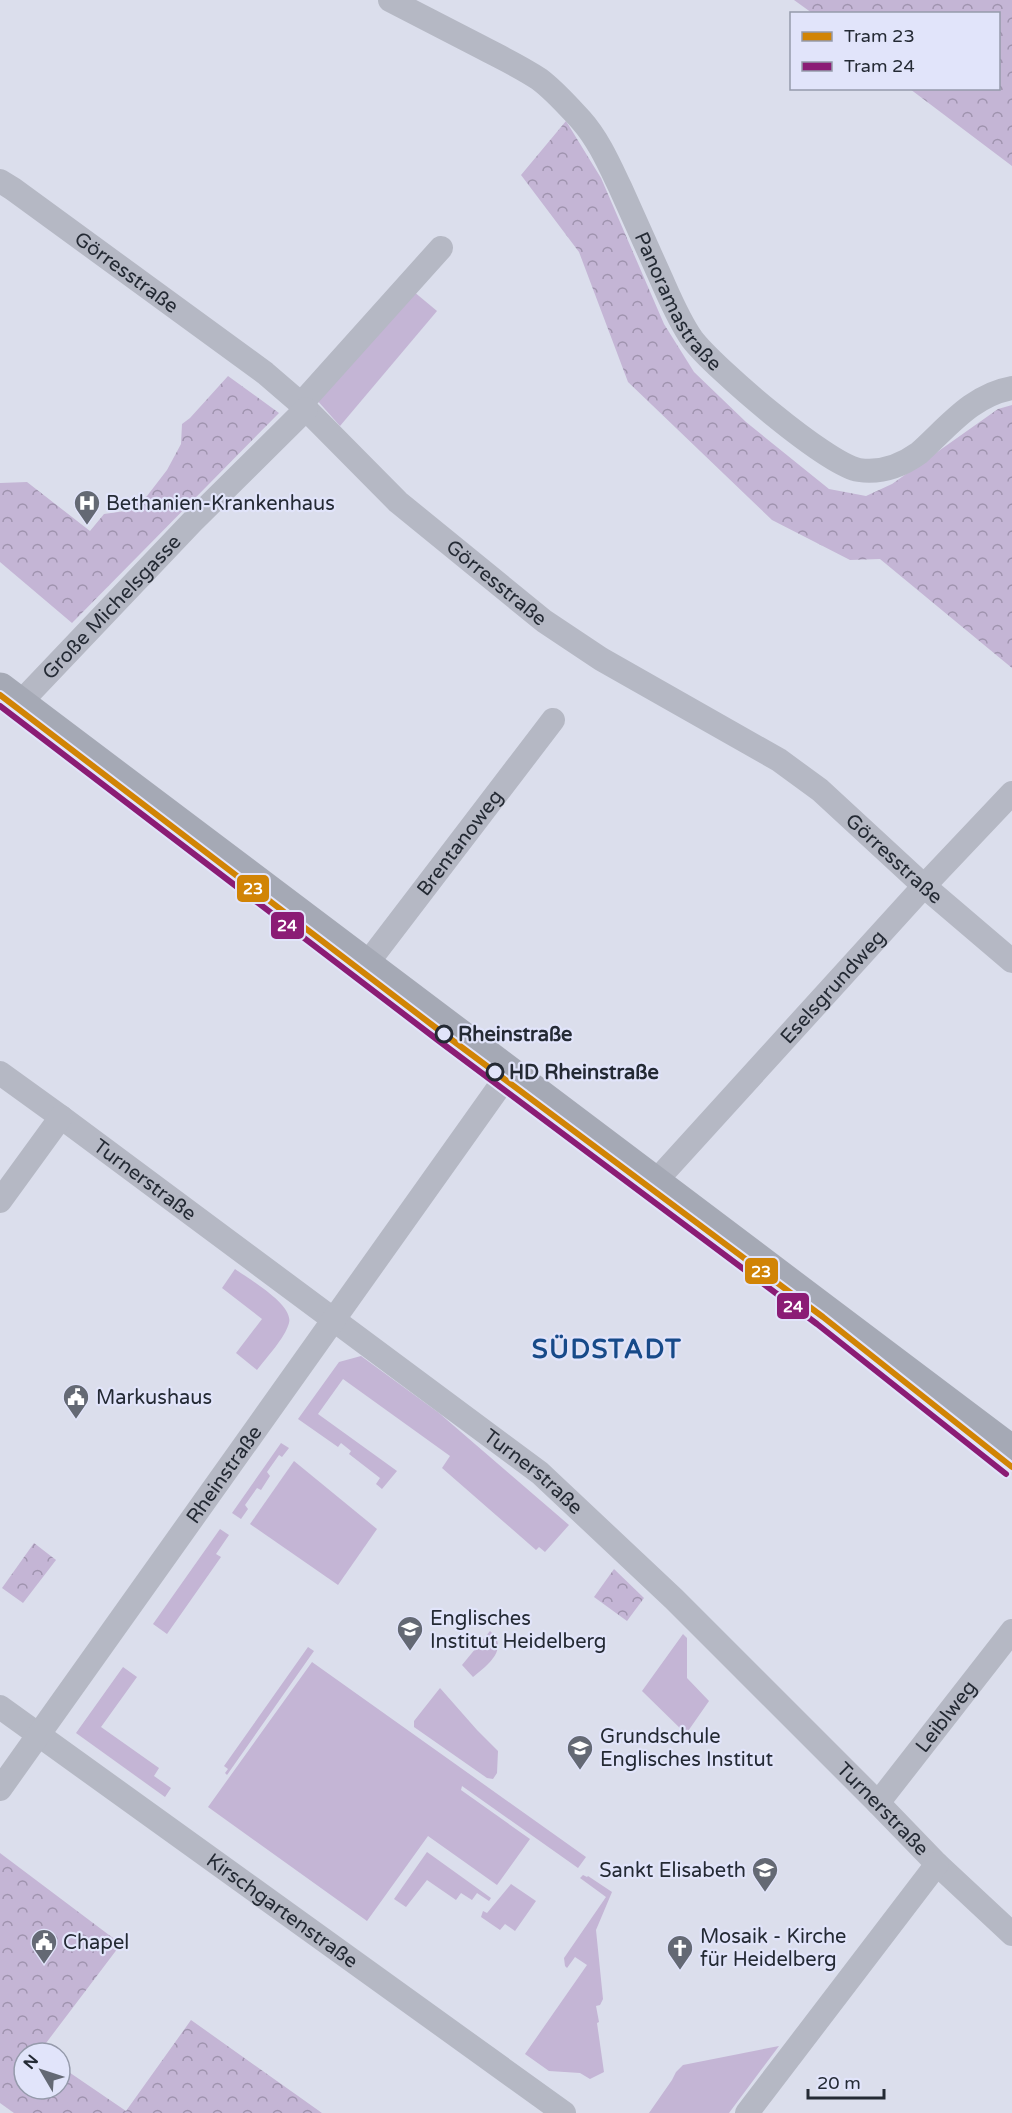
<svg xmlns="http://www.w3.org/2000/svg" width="1012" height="2113" font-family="'Varela Round',sans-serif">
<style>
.grass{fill:#c4b5d5}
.forest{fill:url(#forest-crowns)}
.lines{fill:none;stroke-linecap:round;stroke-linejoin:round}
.street{stroke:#b5b8c4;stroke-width:24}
.secondary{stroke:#a5a9b5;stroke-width:33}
.tram-1-casing{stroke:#e1e4fa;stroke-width:10}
.tram-2-casing{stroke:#e1e4fa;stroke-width:10}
.tram-1{stroke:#d18405;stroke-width:6}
.tram-2{stroke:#8b1c75;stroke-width:6}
.stop-dot{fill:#e1e4fa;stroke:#242a34;stroke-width:3}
.labels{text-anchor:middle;stroke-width:4.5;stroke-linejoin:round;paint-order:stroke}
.street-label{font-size:20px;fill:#242a34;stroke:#e1e4fa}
.poi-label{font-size:20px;fill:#242a34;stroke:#e1e4fa;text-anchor:start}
.stop-label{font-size:20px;font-weight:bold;fill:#242a34;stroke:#e1e4fa;text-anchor:start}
.district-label{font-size:26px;font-weight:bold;letter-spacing:1.5px;fill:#174a89;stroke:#e1e4fa}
.line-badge{stroke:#e1e4fa;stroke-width:2}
.badge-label{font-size:16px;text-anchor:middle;font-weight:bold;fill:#fff}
</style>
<defs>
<pattern id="forest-crowns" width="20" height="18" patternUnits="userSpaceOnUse" patternTransform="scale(1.5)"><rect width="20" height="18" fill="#c4b5d5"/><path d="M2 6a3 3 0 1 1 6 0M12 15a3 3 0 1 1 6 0" fill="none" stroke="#9f93ae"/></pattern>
</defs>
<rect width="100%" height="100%" fill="#dbdeec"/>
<g class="grass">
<path d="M413,291L437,311L340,426L316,399Z"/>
<path d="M235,1269C249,1279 294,1305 289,1323C285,1338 266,1358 257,1370L236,1353L262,1319L222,1288Z"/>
<path d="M361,1356L439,1413L569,1525L545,1552L539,1547L536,1550L442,1468L450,1456L343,1379L318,1414L397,1471L382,1489L376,1484L380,1478L349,1454L351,1451L341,1443L338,1447L298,1419L339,1362Z"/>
<path d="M281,1443L289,1448L282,1457L279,1455L267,1472L270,1476L261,1490L257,1488L245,1505L248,1509L241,1519L232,1513Z"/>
<path d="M294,1461L377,1529L338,1585L250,1524Z"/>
<path d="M220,1529L229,1535L216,1554L221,1557L167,1634L153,1624Z"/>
<path d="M490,1631C510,1648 488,1665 473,1677L462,1665Z"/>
<path d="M683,1634L687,1638V1678L709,1701L686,1734L642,1691Z"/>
<path d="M308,1647L314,1651L227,1775L225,1773L228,1769L224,1766Z"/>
<path d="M312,1662L586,1857L578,1868L462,1786L461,1790L530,1839L497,1885L428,1836L367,1921L208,1807Z"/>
<path d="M123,1667L137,1677L101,1727L159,1768L154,1776L171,1788L165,1797L76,1733Z"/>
<path d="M440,1688L477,1730L498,1751L497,1773L493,1779L487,1778L414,1727V1721Z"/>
<path d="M427,1852L491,1898L489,1901L477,1893L472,1900L461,1893L456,1900L427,1880L406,1907L394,1899Z"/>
<path d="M583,1875L587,1877L588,1876L612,1892L596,1930L603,1999L600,2005L596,2006L599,2022L597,2023L604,2072L590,2079L580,2073L549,2071L525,2054L587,1965L575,1957L567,1968L565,1966L564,1958L606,1897L580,1878Z"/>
<path d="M511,1884L536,1901L515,1931L505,1924L500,1930L481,1917L483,1911L487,1913Z"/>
<path d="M779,2046L729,2113H649L672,2080L676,2072L683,2065Z"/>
</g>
<g class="forest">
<path d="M794,0H1012V166L910,89L998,88V14L812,13Z"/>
<path d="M566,121L601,178L664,324L694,372L746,422L829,489L866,496L892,484L998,409L1012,405V668L880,559L850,560L772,520L628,382L579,252L521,175Z"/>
<path d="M228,376L279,413L72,623L0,562V483L27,482L90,531L104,514L125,511L147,496L167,470L181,444L182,424L190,418Z"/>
<path d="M34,1543L56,1560L23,1603L2,1588Z"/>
<path d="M614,1569L644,1598L627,1621L594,1597Z"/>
<path d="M0,1853L121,1944L40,2051L42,2053H24V2089H60V2066L126,2111L191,2020L322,2113H14L0,2103Z"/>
</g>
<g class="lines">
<g class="street">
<path id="s1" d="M390,0C421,16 452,32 483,48C502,58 521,67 539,79C554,90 568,106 581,120C598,139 609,164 620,187C633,216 646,245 659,274C669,296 678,319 692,339C713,367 827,465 859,470C880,473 901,466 919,453C948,427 972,395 1012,388"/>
<path id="s2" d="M0,181L13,189L265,373L301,404L398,502L544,621L601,659L779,760L820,790L924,886L1012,961"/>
<path d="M301,404L441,248"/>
<path id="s3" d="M19,704L192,522L306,409"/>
<path id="s4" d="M366,965L553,720"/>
<path id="s5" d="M0,1073L61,1117L540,1473L674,1599L878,1803L937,1864L1012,1934"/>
<path id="s6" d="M655,1182L924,886L1012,793"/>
<path d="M0,1201L61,1117"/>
<path id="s7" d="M0,1707L564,2113"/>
<path id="s8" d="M0,1789L509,1073"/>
<path id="s9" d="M878,1803L1012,1631"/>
<path d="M747,2113L937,1864"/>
</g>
<path class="secondary" d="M0,689L1012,1452"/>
<g class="tram-1-casing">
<path id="tram-1" d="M0,695L444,1034L823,1317L1012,1467"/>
</g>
<g class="tram-2-casing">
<path id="tram-2" d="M0,706L439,1041L817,1324L1006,1474"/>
</g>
<use href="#tram-1" class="tram-1"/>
<use href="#tram-2" class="tram-2"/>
</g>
<defs>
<g id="hospital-pin" transform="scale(1.35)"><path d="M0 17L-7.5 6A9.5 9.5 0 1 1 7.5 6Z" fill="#646974" stroke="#e1e4fa"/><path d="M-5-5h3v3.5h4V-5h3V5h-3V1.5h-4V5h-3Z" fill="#fff"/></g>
<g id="civic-pin" transform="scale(1.35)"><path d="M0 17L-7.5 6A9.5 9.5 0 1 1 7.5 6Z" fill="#646974" stroke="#e1e4fa"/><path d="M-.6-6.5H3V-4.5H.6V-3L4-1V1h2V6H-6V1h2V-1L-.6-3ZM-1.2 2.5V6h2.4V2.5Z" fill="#fff"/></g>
<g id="school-pin" transform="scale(1.35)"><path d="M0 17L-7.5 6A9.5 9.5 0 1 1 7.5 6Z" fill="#646974" stroke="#e1e4fa"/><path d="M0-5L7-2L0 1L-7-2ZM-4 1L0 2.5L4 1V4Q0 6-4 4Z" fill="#fff"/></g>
<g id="church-pin" transform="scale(1.35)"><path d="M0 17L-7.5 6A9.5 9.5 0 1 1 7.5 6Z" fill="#646974" stroke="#e1e4fa"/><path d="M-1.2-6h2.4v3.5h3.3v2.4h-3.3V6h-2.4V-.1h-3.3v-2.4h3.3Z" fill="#fff"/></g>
</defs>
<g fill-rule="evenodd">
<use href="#hospital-pin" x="87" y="503"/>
<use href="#civic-pin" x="76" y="1397"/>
<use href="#school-pin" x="410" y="1629"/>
<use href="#school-pin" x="580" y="1748"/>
<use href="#school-pin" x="765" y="1870"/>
<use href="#civic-pin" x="44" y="1942"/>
<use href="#church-pin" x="680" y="1948"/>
</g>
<g class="stop-dot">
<circle cx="444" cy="1034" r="8"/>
<circle cx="495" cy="1072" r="8"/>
</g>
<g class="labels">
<g class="street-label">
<text dy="7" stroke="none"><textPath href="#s2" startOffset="156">Görresstraße</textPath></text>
<text dy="7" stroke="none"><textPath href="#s1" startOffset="434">Panoramastraße</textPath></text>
<text dy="7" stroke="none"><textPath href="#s2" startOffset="640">Görresstraße</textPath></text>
<text dy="7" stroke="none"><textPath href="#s3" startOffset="134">Große Michelsgasse</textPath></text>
<text dy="7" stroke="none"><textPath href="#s4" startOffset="154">Brentanoweg</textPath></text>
<text dy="7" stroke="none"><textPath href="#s2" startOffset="1126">Görresstraße</textPath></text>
<text dy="7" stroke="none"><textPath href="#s6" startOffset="264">Eselsgrundweg</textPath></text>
<text dy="7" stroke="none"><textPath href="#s5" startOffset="180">Turnerstraße</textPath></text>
<text dy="7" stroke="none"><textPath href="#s5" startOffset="666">Turnerstraße</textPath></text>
<text dy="7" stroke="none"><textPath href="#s8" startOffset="386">Rheinstraße</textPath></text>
<text dy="7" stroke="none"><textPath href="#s9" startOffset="110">Leiblweg</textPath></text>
<text dy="7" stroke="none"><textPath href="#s5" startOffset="1152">Turnerstraße</textPath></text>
<text dy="7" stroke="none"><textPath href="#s7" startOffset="348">Kirschgartenstraße</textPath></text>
</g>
<g class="poi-label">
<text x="106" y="510">Bethanien-Krankenhaus</text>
<text x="96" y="1404">Markushaus</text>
<text x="430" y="1625">Englisches<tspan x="430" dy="23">Institut Heidelberg</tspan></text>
<text x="600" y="1743">Grundschule<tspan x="600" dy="23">Englisches Institut</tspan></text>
<text x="746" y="1877" text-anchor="end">Sankt Elisabeth</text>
<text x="700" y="1943">Mosaik - Kirche<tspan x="700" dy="23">für Heidelberg</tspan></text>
<text x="63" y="1949">Chapel</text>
</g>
<g class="stop-label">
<text x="458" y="1041">Rheinstraße</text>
<text x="509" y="1079">HD Rheinstraße</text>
</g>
<g class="district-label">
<text x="607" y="1358">SÜDSTADT</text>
</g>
</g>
<g class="line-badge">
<rect x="236" y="874" width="34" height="29" rx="6" fill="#d18405"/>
<rect x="270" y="911" width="35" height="29" rx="6" fill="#8b1c75"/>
<rect x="744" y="1257" width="35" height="28" rx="6" fill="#d18405"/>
<rect x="776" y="1292" width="34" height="28" rx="6" fill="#8b1c75"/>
</g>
<g class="badge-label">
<text x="253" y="894">23</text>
<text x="287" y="931">24</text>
<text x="761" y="1277">23</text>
<text x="793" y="1312">24</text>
</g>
<rect x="790" y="12" width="210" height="78" fill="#e1e4fa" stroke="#959aab" stroke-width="1.5"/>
<rect x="802" y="32" width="30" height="9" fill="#d18405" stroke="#959aab" stroke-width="1.5"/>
<text x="844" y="42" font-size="18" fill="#242a34">Tram 23</text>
<rect x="802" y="62" width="30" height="9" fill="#8b1c75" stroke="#959aab" stroke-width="1.5"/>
<text x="844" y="72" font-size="18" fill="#242a34">Tram 24</text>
<g transform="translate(42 2071) rotate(309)"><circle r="28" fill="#e1e4fa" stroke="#959aab" stroke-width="1.5"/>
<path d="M0-4.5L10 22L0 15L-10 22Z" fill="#646974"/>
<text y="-9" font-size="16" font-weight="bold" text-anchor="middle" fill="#242a34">N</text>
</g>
<path d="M808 2089v9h76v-9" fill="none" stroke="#242a34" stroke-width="3"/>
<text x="817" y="2089" font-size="18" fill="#242a34" stroke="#e1e4fa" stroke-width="4.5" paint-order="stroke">20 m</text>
</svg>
